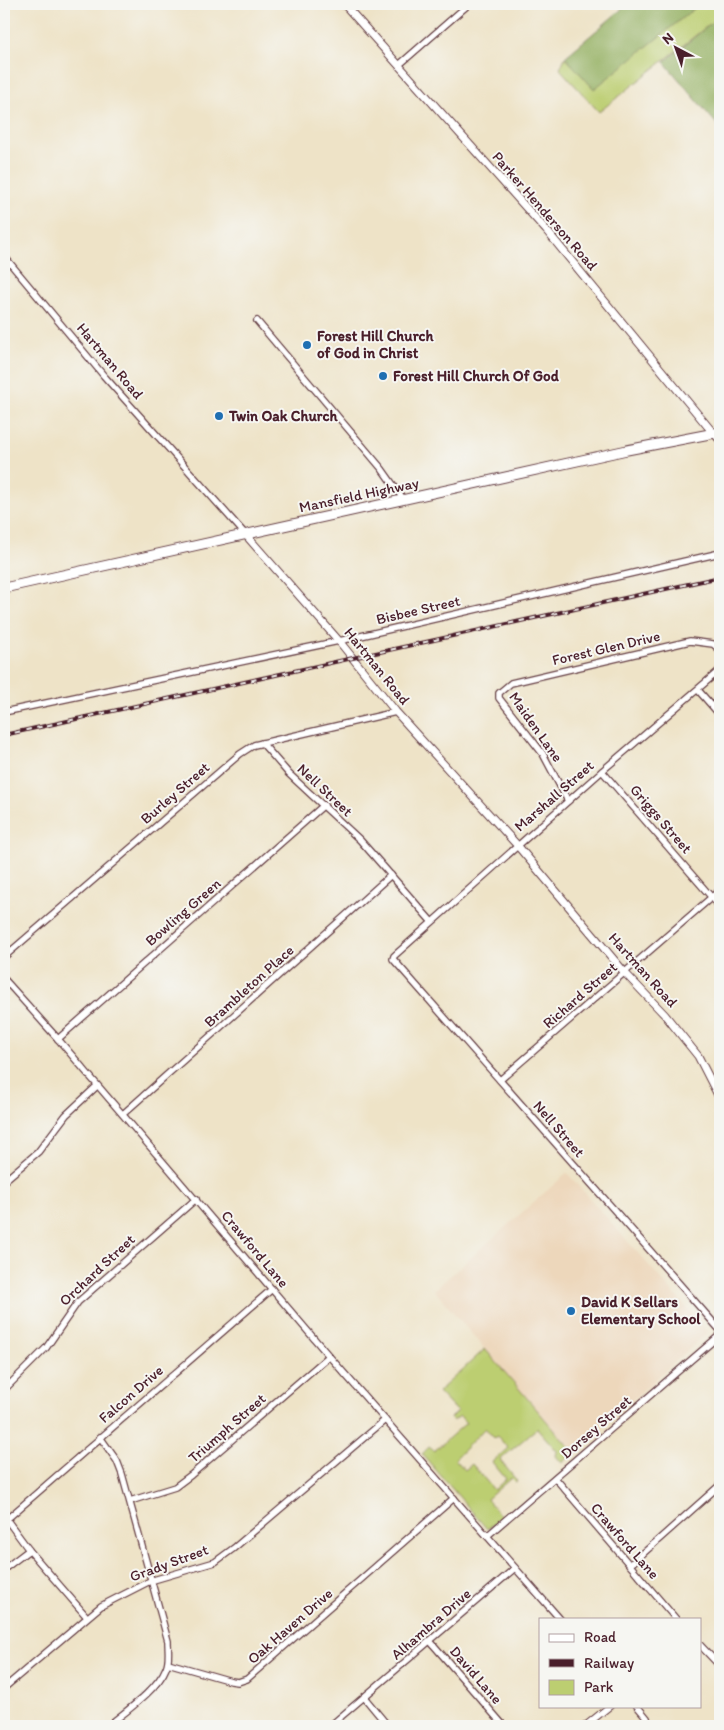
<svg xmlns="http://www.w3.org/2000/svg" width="724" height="1730" font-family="Itim,sans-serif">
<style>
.built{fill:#edd7bb}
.green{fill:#bcce71;stroke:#83764e;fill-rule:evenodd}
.forest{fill:#95b163;stroke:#706847}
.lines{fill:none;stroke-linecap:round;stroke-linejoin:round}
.minor-casing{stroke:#633c42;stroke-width:8}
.tertiary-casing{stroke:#633c42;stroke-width:9}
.primary-casing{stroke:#633c42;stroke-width:11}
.minor{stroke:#fff;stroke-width:5.5}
.tertiary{stroke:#fff;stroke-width:7}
.primary{stroke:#fff;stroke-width:9}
.rail-casing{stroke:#4a1f2b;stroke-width:4}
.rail{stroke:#f6f6f2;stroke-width:2;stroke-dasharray:5.5;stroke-linecap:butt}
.poi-dot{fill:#1f6fb2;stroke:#f6f6f2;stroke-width:2}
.labels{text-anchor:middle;stroke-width:4;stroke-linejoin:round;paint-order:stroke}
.street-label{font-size:15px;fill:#4a1f2b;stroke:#f6f6f2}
.poi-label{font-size:15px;font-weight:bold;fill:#4a1f2b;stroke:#f6f6f2;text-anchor:start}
</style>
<rect width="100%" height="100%" fill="#f6f6f2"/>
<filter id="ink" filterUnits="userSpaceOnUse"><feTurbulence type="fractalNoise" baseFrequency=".02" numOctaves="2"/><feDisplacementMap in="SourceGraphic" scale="10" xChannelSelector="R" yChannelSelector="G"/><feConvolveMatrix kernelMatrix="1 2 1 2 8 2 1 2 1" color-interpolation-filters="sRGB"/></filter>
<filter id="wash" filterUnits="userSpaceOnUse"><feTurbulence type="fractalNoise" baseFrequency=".0096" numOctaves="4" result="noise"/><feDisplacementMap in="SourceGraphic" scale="20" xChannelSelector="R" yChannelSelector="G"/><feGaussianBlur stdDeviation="1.12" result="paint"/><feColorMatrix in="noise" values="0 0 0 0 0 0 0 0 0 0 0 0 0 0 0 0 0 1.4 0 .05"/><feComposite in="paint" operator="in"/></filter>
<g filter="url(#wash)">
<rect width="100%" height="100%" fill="#eee3c7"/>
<path class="built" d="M567,1173L708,1332L574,1453L434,1290Z"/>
<g class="green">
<path d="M700,4H720V16L599,112L560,69L565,57L594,88Z"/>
<path d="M485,1349L574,1453L562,1463L556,1456L557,1451L537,1428L500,1460L517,1481L515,1482L511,1478L487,1499L502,1518L487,1529L422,1454L429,1447L434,1451L466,1423L460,1416L453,1421L451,1418L457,1412L438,1392ZM485,1428L494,1438L497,1436L508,1448L492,1462L506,1479L494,1490L472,1464L465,1470L455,1459Z"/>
</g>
<g class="forest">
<path d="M620,4H700L594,89L565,57L623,8Z"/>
<path d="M720,16V128L664,62Z"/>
</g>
</g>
<g filter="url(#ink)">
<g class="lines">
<g class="minor-casing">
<g id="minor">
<path d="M399,65L469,4"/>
<path d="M4,256L104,376L245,534"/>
<path d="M257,321L382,469L404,500"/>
<path d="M714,434L720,441"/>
<path d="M720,670L602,771L394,956L393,959L720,1330"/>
<path d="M698,690L720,715"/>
<path d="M4,712L339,641L720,553"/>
<path d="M262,743L289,774L360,840L431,921"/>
<path d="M602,771L720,907"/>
<path d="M568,801L543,754L499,698V693L511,683L690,641L713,644L720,650"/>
<path d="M4,957L240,754L254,745L396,712"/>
<path d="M4,979L58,1039L329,1356L560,1619"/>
<path d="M58,1039L324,805"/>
<path d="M500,1080L720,890"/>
<path d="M123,1114L391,875"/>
<path d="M4,1181L38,1152L66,1115L97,1086"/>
<path d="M4,1390L46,1348L78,1302L196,1199"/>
<path d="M100,1437L117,1461L122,1474L168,1641C168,1650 170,1660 166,1668C158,1689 125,1712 108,1726"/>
<path d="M556,1479L676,1619"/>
<path d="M130,1501L175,1487L191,1475L329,1356"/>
<path d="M4,1516L29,1550L87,1617"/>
<path d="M7,1519L272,1289"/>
<path d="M487,1536L720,1335"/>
<path d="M630,1565L720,1485"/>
<path d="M4,1569L29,1550"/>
<path d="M430,1641L504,1726"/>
<path d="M700,1645L720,1666"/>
<path d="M168,1663L231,1681L238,1682L247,1679L454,1498"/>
<path d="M4,1688L101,1606L150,1581L215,1562L234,1548L385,1420"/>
<path d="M364,1697L388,1726"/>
<path d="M637,1706L647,1718"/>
<path d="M330,1726L515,1568"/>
<path d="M585,1726L610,1706"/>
</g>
</g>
<g class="tertiary-casing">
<g id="tertiary">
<path d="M344,4L546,230L714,434"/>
<path d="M245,534L339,641L396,712L517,845L625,973L665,1015L698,1056L720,1099"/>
</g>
</g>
<g class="primary-casing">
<path id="primary" d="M4,588L627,450L720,432"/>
</g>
<use href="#minor" class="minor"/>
<use href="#tertiary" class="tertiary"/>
<use href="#primary" class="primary"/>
<g class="rail-casing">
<path id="rail" d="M4,735L720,577"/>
</g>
<use href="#rail" class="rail"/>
</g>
</g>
<g class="poi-dot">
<circle cx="307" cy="345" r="5"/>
<circle cx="383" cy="376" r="5"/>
<circle cx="219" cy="416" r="5"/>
<circle cx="571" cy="1311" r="5"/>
</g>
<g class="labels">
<g class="street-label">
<text transform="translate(545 211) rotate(49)" y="5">Parker Henderson Road</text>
<text transform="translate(110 361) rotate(50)" y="5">Hartman Road</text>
<text transform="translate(359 495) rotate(-12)" y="5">Mansfield Highway</text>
<text transform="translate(418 610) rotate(-13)" y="5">Bisbee Street</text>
<text transform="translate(606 648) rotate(-13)" y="5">Forest Glen Drive</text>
<text transform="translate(377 666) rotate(51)" y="5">Hartman Road</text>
<text transform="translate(536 727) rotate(55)" y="5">Maiden Lane</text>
<text transform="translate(325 790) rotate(43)" y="5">Nell Street</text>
<text transform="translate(175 793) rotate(-41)" y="5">Burley Street</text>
<text transform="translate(554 796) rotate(-41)" y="5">Marshall Street</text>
<text transform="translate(661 819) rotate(49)" y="5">Griggs Street</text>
<text transform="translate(183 912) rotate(-41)" y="5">Bowling Green</text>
<text transform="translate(643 970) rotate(48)" y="5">Hartman Road</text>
<text transform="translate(249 986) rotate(-42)" y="5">Brambleton Place</text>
<text transform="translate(580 995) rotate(-41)" y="5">Richard Street</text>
<text transform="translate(559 1129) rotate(49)" y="5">Nell Street</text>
<text transform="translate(255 1249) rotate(50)" y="5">Crawford Lane</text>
<text transform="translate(97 1270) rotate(-43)" y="5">Orchard Street</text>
<text transform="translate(131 1394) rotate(-41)" y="5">Falcon Drive</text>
<text transform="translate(596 1427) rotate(-41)" y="5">Dorsey Street</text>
<text transform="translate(227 1428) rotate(-41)" y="5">Triumph Street</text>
<text transform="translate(625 1541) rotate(49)" y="5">Crawford Lane</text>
<text transform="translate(169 1563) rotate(-20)" y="5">Grady Street</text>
<text transform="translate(431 1624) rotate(-41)" y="5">Alhambra Drive</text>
<text transform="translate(290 1626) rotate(-41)" y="5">Oak Haven Drive</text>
<text transform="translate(476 1675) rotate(49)" y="5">David Lane</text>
</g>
<g class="poi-label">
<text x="317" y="341">Forest Hill Church<tspan x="317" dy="17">of God in Christ</tspan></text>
<text x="393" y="381">Forest Hill Church Of God</text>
<text x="229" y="421">Twin Oak Church</text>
<text x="581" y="1307">David K Sellars<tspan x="581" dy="17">Elementary School</tspan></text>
</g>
</g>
<rect width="724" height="1730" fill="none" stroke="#f6f6f2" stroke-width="20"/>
<rect x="539" y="1618" width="162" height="90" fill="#f6f6f2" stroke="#b1a0a2"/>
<rect x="549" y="1634" width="25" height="8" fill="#ffffff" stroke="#b1a0a2"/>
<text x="584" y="1642" font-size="15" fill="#4a1f2b">Road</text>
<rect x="549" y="1659" width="25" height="8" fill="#4a1f2b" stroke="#b1a0a2"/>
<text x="584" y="1668" font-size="15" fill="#4a1f2b">Railway</text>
<rect x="549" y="1680" width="25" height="15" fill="#bcce71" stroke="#b1a0a2"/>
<text x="584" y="1692" font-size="15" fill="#4a1f2b">Park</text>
<g transform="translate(676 48) rotate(319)" stroke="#f6f6f2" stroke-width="4" paint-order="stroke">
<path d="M0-4L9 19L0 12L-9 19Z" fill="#4a1f2b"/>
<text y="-8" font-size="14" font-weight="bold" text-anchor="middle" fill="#4a1f2b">N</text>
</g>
</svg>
